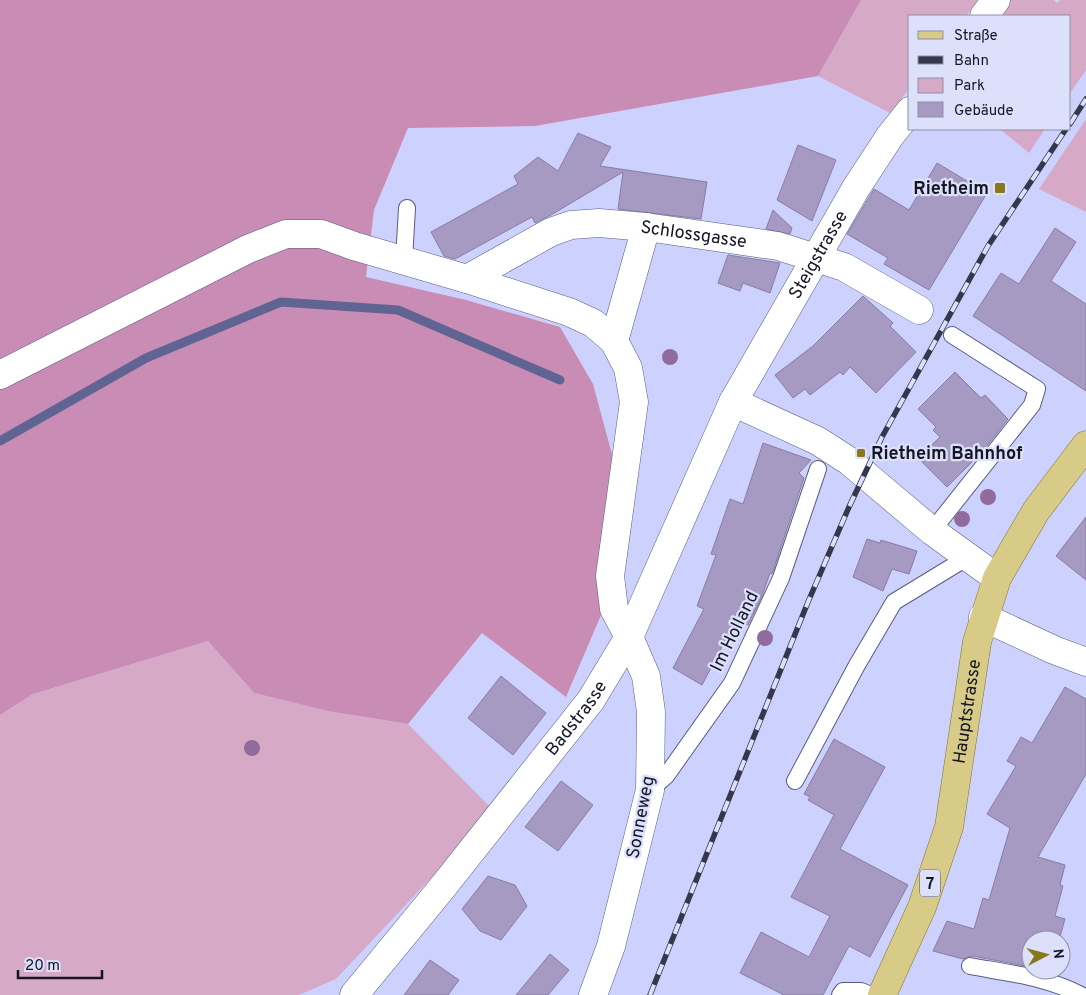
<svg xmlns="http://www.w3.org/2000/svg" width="1086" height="995" font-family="Overpass,sans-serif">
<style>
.green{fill:#d6aac7}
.forest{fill:#c88cb5}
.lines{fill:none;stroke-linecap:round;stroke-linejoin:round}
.stream{stroke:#606493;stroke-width:9}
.building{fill:#a69ac2;stroke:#897ca3}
.service-casing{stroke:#585c81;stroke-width:18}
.minor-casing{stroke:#585c81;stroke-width:29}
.primary-casing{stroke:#827630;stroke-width:29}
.service{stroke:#fff;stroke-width:16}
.minor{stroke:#fff;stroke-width:28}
.primary{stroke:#d7cb87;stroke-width:28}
.rail-casing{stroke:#35374b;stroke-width:5.5}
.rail{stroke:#dde0fb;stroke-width:4;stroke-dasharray:11;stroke-linecap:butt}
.tree{fill:#906c9d}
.poi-dot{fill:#87781c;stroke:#dde0fb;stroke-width:2}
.labels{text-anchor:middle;stroke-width:4.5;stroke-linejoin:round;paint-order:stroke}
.shield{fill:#dde0fb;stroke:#505364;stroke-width:1}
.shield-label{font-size:16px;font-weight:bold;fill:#141624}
.poi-label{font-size:18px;font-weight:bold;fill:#141624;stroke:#dde0fb;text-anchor:end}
.street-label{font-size:18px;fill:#141624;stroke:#dde0fb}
</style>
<rect width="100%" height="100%" fill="#ccd2fd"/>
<g class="green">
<path d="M861,0H979L966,16H910V88L890,113L818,76Z"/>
<path d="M1008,0H1054L1057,3L1060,0H1086V70L1070,93V16H996Z"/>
<path d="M1086,119V212L1039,189Z"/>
<path d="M1000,129H1045L1029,153Z"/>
<path d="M208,641L254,693L328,711L408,724L494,811L336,979L299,995H0V715L33,694Z"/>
</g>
<path class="forest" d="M0,0H861L818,76L535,126L408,128L374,210L366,277L466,300L560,327L593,384L617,473L604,608L566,697L482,633L408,724L328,711L254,693L208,641L33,694L0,715Z"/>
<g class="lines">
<path class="stream" d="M0,441L146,358L281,302L398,310L560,380"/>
</g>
<g class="building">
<path d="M578,133L611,147L600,166L707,182L701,219L618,209L623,172L551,215L535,223L532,217L455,259L444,256L431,232L518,184L514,176L538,157L558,171Z"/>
<path d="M798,145L836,160L812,221L777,200Z"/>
<path d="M937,163L987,193L929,290L884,264L888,258L847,234L874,189L909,210Z"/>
<path d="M773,210L792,228L790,234L766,229Z"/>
<path d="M1055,228L1076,242L1051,281L1086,304V391L973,316L1001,273L1019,284Z"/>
<path d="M728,255L780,263L770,293L743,283L740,291L718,283Z"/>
<path d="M863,296L893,323L890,326L916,352L876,393L850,367L843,375L840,372L810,395L805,389L793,398L775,375L813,346Z"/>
<path d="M955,372L981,398L985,395L1008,419L982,452L947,487L918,458L940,437L933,430L936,427L918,409Z"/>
<path d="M763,443L811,460L799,473L804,478L772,574L770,573L762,596L748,625L736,620L702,685L673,668L704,609L697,606L716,555L711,554L730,499L743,504Z"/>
<path d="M1086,517V580L1056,556Z"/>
<path d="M867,539L880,543L881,540L917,551L909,574L892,569L883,591L853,577Z"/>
<path d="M501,676L546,713L513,755L468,718Z"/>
<path d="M1065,687L1086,699V774L1038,857L1065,865L1060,885L1063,886L1055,916L1065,919L1059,940H1031V967L972,956L963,959L933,951L947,921L974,929L983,898L989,900L1010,828L987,814L1016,766L1007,761L1021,737L1032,743Z"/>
<path d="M834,739L885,767L840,849L908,885L870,957L849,946L823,995H784L740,973L761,932L809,957L830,916L791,897L834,815L808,800L810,797L804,794Z"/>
<path d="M561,781L593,805L558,851L525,827Z"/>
<path d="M488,876L515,885L527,906L501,940L480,931L462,909Z"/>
<path d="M1061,942L1068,944L1061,968Z"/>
<path d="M550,954L569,970L548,995H516Z"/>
<path d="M430,960L459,980L448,995H404Z"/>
</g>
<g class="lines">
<g class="service-casing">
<g id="service">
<path d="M404,260L407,208"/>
<path d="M932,531L1032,405L1037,389L952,335"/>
<path d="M795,781L857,665L894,602L968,557"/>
<path d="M650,790L666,776L732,683L781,578L818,469"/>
<path d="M970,966C1008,973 1047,977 1081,995"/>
<path d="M840,995L843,991H861L871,995"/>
</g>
</g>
<g class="minor-casing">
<g id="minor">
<path d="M984,16L996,0"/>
<path id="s1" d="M467,279L551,232L571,225L599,223L646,227L778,246L844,267L919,310"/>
<path d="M614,341L646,227"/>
<path d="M0,375L248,249L286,234H321L354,246L467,279L569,312L593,323L614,341L628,368L634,402L610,576L614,609L629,637L646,676L651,712L650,790L611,946L593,995"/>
<path d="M733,402L818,441L849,461L932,531L997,578"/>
<path d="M983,617L1054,650L1086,662"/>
<path id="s2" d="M354,995L442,888L591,700L629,637L733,402L856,188L890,136L910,111"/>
</g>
</g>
<g class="primary-casing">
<g id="primary">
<path id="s3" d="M882,995L922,907L949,827L977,642L997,578L1036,511L1086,445"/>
</g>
</g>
<use href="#service" class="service"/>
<use href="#minor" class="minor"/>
<use href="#primary" class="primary"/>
<g class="rail-casing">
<g id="rail">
<path d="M1070,124L1086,99"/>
<path d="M650,995L808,602L849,507L882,437L988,246L1066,129"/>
</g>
</g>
<use href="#rail" class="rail"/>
</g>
<g class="tree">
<circle cx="670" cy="357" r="8"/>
<circle cx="988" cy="497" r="8"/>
<circle cx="962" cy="519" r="8"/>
<circle cx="765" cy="638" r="8"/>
<circle cx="252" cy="748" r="8"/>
</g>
<g class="poi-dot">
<rect x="994" y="182" width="12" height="12" rx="2.5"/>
<rect x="856" y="448" width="10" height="10" rx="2.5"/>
</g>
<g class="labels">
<rect class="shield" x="920" y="869.5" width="20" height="27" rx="4"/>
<g class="shield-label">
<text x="930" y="889">7</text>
</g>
<g class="poi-label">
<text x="989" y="194">Rietheim</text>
<text x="871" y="459" text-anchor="start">Rietheim Bahnhof</text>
</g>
<g class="street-label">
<text dy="6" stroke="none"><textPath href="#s1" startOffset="241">Schlossgasse</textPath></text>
<text dy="6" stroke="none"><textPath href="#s2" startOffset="879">Steigstrasse</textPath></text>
<text transform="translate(734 631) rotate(-64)" y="6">Im Holland</text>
<text dy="6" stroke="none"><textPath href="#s3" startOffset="298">Hauptstrasse</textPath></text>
<text dy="6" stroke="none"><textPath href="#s2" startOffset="355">Badstrasse</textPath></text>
<text transform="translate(640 817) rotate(-79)" y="6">Sonneweg</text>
</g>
</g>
<rect x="908" y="15" width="162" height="115" fill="#dde0fb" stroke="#8d8fa5"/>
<rect x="918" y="31" width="25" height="8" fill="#d7cb87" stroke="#8d8fa5"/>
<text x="954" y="40" font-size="15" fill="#141624">Straße</text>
<rect x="918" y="56" width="25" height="8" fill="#35374b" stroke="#8d8fa5"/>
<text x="954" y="65" font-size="15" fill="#141624">Bahn</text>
<rect x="918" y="78" width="25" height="15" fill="#d6aac7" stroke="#8d8fa5"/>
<text x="954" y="90" font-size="15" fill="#141624">Park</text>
<rect x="918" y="102" width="25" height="15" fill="#a69ac2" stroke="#8d8fa5"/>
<text x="954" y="115" font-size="15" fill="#141624">Gebäude</text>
<g transform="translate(1046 955) rotate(84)"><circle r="24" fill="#dde0fb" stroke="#8d8fa5"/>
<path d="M0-4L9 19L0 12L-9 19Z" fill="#87781c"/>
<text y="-8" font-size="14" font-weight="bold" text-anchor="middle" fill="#141624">N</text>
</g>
<path d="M18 970v8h84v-8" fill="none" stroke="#141624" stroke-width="2.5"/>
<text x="25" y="970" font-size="15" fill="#141624" stroke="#dde0fb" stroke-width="4" paint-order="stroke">20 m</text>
</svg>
